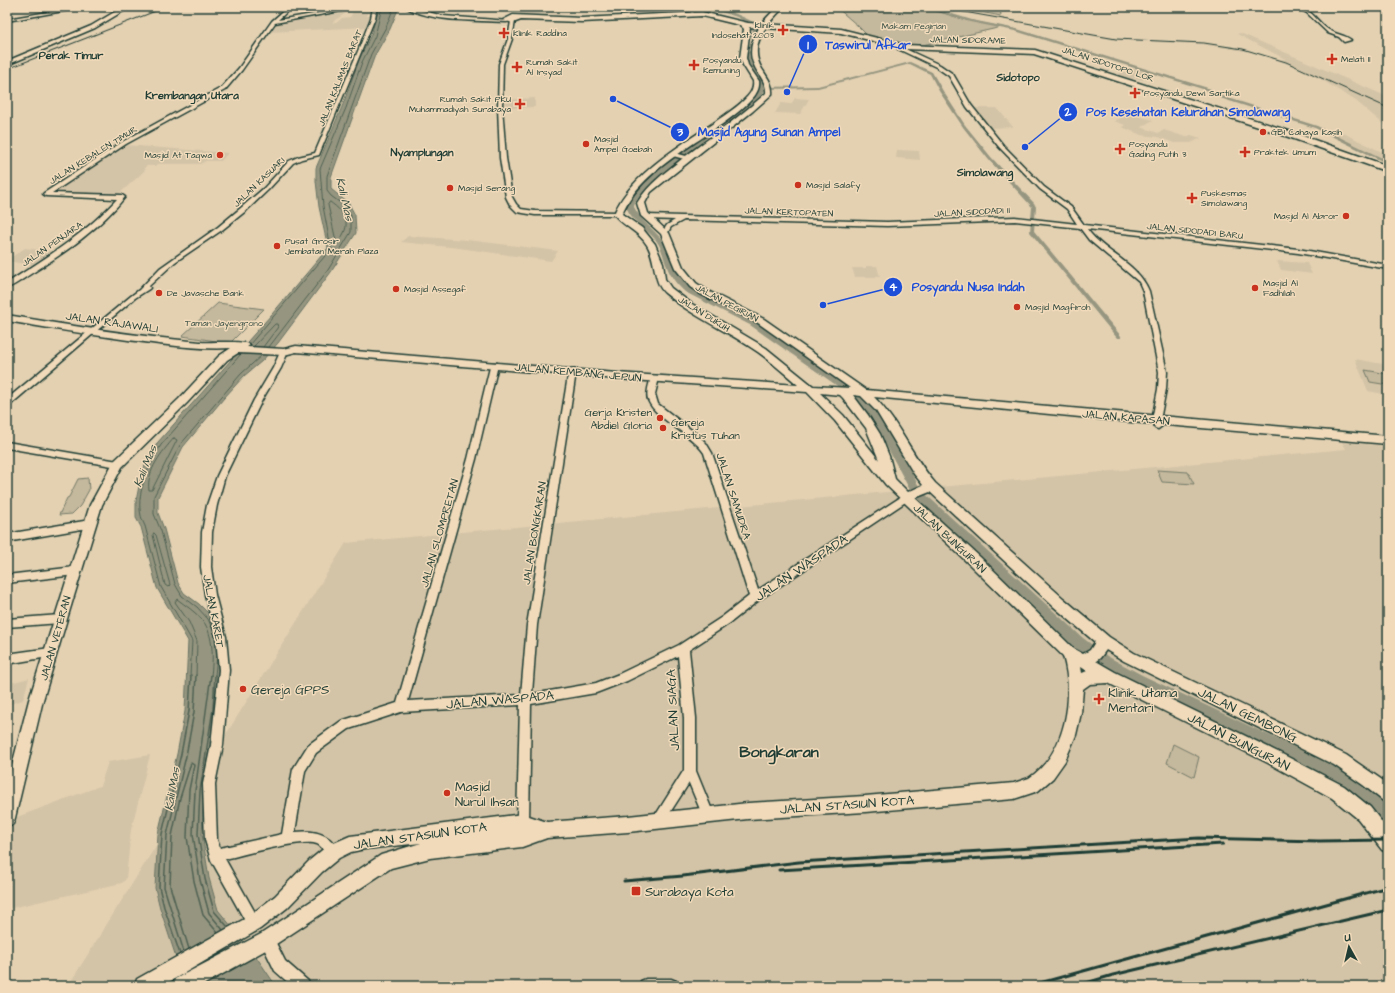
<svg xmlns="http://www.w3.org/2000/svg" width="1395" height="993" font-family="'Architects Daughter',sans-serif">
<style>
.built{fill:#d4c4a7}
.green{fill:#c4b89d;stroke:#727a68}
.water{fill:#969680;stroke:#667262}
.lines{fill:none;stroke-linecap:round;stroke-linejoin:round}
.shore-far1{stroke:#4f6152;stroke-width:1}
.shore{stroke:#4f6152;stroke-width:1.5}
.canal{fill:#969680;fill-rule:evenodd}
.river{fill:#969680;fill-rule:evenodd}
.minor-casing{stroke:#1f3d34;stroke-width:3}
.major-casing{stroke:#1f3d34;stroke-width:3}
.highway-casing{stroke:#1f3d34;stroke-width:3}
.minor{fill:#f1daba;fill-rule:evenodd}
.major{fill:#f1daba;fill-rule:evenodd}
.highway{fill:#f1daba;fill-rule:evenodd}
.rail-far1{stroke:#1f3d34;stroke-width:1}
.rail{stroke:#1f3d34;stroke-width:3}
.poi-dot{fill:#c8321e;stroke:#f1daba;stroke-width:1.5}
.labels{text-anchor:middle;stroke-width:3;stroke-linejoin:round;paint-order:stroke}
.far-poi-label{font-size:9px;fill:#1f3d34;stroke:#f1daba;text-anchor:start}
.far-park-label{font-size:9px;fill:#384f44;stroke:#f1daba}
.far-street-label{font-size:9px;fill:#1f3d34;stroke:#f1daba}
.far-quarter-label{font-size:11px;font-weight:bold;fill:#1f3d34;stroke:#f1daba}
.street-label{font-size:11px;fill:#1f3d34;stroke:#f1daba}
.poi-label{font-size:11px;fill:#1f3d34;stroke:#f1daba;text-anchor:end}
.water-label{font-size:12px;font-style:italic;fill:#374f43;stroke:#f1daba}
.near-street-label{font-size:13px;fill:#1f3d34;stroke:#f1daba}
.near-poi-label{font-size:13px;fill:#1f3d34;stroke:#f1daba;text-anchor:start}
.near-quarter-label{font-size:16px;font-weight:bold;fill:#1f3d34;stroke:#f1daba}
.leader{fill:none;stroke:#1d4ed8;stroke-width:1.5}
.callout-dot{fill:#1d4ed8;stroke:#f1daba;stroke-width:1.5}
.mark-label{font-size:12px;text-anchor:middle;font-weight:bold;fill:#fff}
.callout-label{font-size:12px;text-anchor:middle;font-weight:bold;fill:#1d4ed8;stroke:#f1daba;stroke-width:3;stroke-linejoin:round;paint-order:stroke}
</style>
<rect width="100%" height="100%" fill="#e4d1b2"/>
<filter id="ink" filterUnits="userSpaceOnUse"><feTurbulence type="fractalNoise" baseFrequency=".025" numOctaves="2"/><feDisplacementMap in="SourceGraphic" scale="8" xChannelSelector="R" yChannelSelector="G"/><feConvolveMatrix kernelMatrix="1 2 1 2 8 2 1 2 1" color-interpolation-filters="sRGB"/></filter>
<g filter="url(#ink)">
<g class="built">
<path d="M164,7H167L7,70V68L73,42Z"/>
<path d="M517,7H550L548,14L545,17L523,15L520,14Z"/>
<path d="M934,7L1117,39L1187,42L1218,45L1244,49L1280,60L1285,59L1237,34L1240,33L1388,97V128L1356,101L1322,80L1299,68L1257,53L1201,44L1116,40Z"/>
<path d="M349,9L351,10L335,20L333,23H336L342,18L350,17L354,10L370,9L367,16H371L367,27L270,32L278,22Z"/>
<path d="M1129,69L1146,70L1156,75L1142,80L1135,78L1130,80L1113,76Z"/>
<path d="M535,98V107L505,108V100Z"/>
<path d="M795,98L809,99L800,114L775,113L781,103L791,104Z"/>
<path d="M975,108H997L1013,127L989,128Z"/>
<path d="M1130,114L1153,120L1141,127L1158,133L1164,130L1186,137L1191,135L1201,138L1191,143H1174L1158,137L1141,135L1122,127L1125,125L1114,121Z"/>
<path d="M1339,131L1388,155V164L1327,133Z"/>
<path d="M123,145H125L228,153L221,161H206L200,164H157L155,166H146L144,169H146L140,175L119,194H107L105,196L53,191Z"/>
<path d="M897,150L919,151L920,160L896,158Z"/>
<path d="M408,236L467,240L558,251L551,261L459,248L401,242Z"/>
<path d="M25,248L57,252L37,266L7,261V260Z"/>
<path d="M1277,261L1307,263L1312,274L1281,270Z"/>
<path d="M866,266H877L880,277H855L852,268H866Z"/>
<path d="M1355,359L1388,365V395L1368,391Z"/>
<path d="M1342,442L1388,446V986H68L346,543L1346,449Z"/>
<path d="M29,678L23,700L7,705V684Z"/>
<path d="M150,755L131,830L126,879L122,883L7,909V829L9,820L100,786L108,762Z"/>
</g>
<g class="green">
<path d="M836,7H923L966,20L1002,27L914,47L867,35L858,26Z"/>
<path d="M954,7H1000L1001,16Z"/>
<path d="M218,303L264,309L230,343L182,336Z"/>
<path d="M1365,370L1388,374V385L1370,382Z"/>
<path d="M1157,470L1188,472L1194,484L1162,482Z"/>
<path d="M88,478L89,490L80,506L72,514L59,515L67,498L69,497L78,479Z"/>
<path d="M1173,744L1199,757L1194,777L1167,763Z"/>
</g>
<path class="water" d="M379,7H399L390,29L375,55L331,177V189L349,204L355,215L356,233L331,272L278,343L262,361L244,376L224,398L183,447L158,497V513L164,529L178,583L184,593L199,604L212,617L221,639L217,709L204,792L202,834L209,878L218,910L255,955L276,986H198L176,957L160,908L155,888L158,834L177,754L185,711L188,641L157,588L141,527L136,518V501L141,476L148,458L158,442L272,314L328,248L319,207L316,181V168L342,107L359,60L371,35Z"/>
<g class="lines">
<g class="shore-far1">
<path d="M330,202C347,214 352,225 338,242L336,241L328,205Z"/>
<path d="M250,344L331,249L323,206L320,169L346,108L362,62L375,36L382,7"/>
<path d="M254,346L275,324H277L278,327L263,347"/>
<path d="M269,347L328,270L351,232V216L346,207L331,196L327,191V176L371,54L386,27L394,7"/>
<path d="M174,438L177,440L152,490H149C146,471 162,452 174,438Z"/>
<path d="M154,533L156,535L170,585L168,587L165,585L153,535Z"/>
<path d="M214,633L208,619L197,607L182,596L175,584L161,531L154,514V496L180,445L241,374L262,355"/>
<path d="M190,676L192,641L161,587L145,526C131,501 148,467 161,445L241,354"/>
<path d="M196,676L197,641L189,622L175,602L177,599C186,606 196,612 203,621C214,635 213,660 211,676"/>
<path d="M215,676L217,654"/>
</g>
<g class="shore">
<path d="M211,675L195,791L193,834L200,880L209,913L223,930"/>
<path d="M215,675L213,709L200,791L198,834L205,879L214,911L228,927"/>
<path d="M189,949L170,886L172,836L180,798L191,763L194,765L189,790L187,837L194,881L203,915L218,933"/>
<path d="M184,952L164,887L167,835L186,756L194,712L196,675"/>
<path d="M180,954L164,907L159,887L162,834L181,754L189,711L191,675"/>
</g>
<g class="canal">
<path d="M925,7H929L972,20L1017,29L1211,89L1222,96L1317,126L1388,161V164L1315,128L1220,98L1209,91L1015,31L970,22Z"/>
<path d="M910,62L932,72L943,91L965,125L991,157L1034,203L1036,207L1034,231L1121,336V338H1117L1030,232L1032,207L988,159L963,127L939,91L930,74L910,64L818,88L763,89L761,88L763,87L818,86Z"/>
</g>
<g class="river">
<path d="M706,7C723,7 740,15 755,23L758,35L753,49L748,48L754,35L751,25L737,17Z"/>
<path d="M750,51L753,53V62L766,81V87L762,95L747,110L711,135L656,178L635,202L634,207C641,222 657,231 666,245C677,261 674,273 691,288L756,321L855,390L883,420L921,490L1083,638L1107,656L1142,675L1332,765L1370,790L1388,807V825L1383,822L1360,800L1322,775L1132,683L1097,664L1073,646L913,496L875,424L849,394L750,325L685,292C677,285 671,277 667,267C663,257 662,247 655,239C644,227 633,222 626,207C634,184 687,146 709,131C722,122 758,102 760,86C761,76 750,70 747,62C747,60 747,56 747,53Z"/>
</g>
<g class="minor-casing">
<g id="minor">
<path d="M77,7H86L7,21V19Z"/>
<path d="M288,7H292L278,20L354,7H363L275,23L242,70L225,90L126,144L52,193L122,195L125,197C100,228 67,251 34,272C25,277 16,285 7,288V283C46,258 86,233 117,199L46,196L43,194L44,193L122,142L221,88L239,68L272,21Z"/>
<path d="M373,7H377L375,18L319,155L302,159L293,163L268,190L247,210L222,230L175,262L149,286L150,288L149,289L135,298L10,405L7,406V399L131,296L139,290L160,268L218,227L242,207L264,188L289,161L298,157L315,153L358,51L371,18Z"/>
<path d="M405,7H410L443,16L509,21L507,22C477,20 432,23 405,7Z"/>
<path d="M687,7H691L695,15H693Z"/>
<path d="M1296,7C1312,7 1318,25 1331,31C1338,35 1345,35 1351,40L1344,42L1339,37L1328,33L1307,13Z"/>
<path d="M513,20L515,21L512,39L503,64L502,107L506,158L512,197L516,204L521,209L535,211L618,212L620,213V215H535L517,212L510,205L506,197L500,158L498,107L499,64L508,39L511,21Z"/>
<path d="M898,44L901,47L940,65L953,74L971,105L1003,145L1044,187L1071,207L1084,225L1298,249L1388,265V269L1298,253L1087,229C1104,253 1138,263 1149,291L1167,372L1166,389L1160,420L1162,426L1158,429L1155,428L1152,420L1158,389L1159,372L1143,291L1139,282L1089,240L1080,228L1015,221L887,226L684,220L671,227L667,234L665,235L662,233L667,225L675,220L647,219L644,217L647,215L887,222L1015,217L1077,224L1067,209L1040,189L999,147L967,107L949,76L936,67L898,49L896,45Z"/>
<path d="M675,153L690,157L691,158L688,160L673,156V154Z"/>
<path d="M281,350H284L288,352L281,368L262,400L225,476L217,505L212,532L211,567L215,595L226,637L229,670L223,745L215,784L217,840L220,848L282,834L293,769L308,745L341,721L397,703L468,459L491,363H497L498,365L476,459L408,701L521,695L527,625L569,370H575L576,372L537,625L532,694L596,683L619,674L679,645L722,617L749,596L704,453C691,433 656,420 648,400C646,394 649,382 652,376H658L659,378L655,394L658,404L699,436L706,443L712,453L758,590L904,495L907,494L912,497L910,499L759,600L730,623L689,650L696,718V771L714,815L712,819L708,821L704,819L689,783L662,825L658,827L654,825L652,821L684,770V718L678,656L627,681L596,693L531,704L529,822L527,826L523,828L519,826L517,822L520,705L401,712L349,729L316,753L305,771L295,832C313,830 331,833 339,852L338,857L333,858C326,855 323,847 317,844C303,838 243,855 225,859L261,923L259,928L254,930L249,928L211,860L205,840L203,784L211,745L219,670L216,637L205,595L201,567L202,532L207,505L217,476L254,400L273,368Z"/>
<path d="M7,442L118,461L122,464L118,467L7,448Z"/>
<path d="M90,520L93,521L95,524L93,527L7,542V534Z"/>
<path d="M75,567L78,568L80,571L78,574L75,575L7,583V575Z"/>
<path d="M60,615L64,616L65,619L64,622L60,623L7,627V619Z"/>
<path d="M50,648L54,650L55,653L54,656L7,664V654Z"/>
<path d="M267,933L272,935L285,961L308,981L310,986H292L275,971L260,940L262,935Z"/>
<path d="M646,979H671L676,981L678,986H639L641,981Z"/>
</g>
</g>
<g class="major-casing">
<path id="major" d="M778,7H784C768,23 747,45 762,69C767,77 773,84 772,94L753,111L666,180L651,192L645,203L648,213L669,233L683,267L696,283L708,291L764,319L866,390L1388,436V444L1131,422L874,397C899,422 912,456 935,483L1063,598L1109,637L1134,653L1346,755L1388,784V802L1382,800L1363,785L1334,765L1124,661L1106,650L1100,658L1096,661L1115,672L1280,753L1344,786L1370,807L1388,830V852L1382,850L1358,819L1332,798L1268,763L1108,683L1090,684L1083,689L1081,713L1076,735L1065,761L1053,778L1038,791L1014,799L865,812L748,819L628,832L547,838L522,847L430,858L391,868L273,946L201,986H173L175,979L261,934L381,855L421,843L365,849L351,852L339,858L322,872L287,908L260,929L162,986H135L137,979L248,917L275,896L310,860L327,846L350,836L523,814L547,822L628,816L748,803L865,796L1014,783C1019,781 1024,780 1029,778C1066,753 1075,697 1063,656L970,565L886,485L835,421L807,392L617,379L296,352L284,355L238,353L227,360L187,403L122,467L102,505L67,619L43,700L15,818L13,824L7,826V785L29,700L90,505L114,461L179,399L219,356L231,348C197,350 162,344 128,340C87,334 47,328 7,321V315C71,326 135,336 200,342C209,343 246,340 250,345L247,347L284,349L296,346L617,373L798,385C785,374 772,362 758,352C728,331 693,317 665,293C653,283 656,259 647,245C639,231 622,226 614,214C630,175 681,145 715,122C726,114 738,107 747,97C751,93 754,87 753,81L743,65L740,58L744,29L740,25L743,23L750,28L746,58L748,65L759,81C760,88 756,95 751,100C716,137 642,164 622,214L642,228L655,244L663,263L665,279L671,288L692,304L766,348L813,386L850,388L758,323L702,295L690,287L675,268L661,234L641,216L637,203C649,183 665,173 683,158C711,137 740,117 766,93C767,82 758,75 754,65C744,44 762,20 778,7ZM820,393L840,395L843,398L866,428L879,460L843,415ZM853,395L861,396L876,411L914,474L923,485L908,492L895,479L889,456L880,434L868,415ZM930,492L1053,606L1095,642L1090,650L1083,654L1074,649L980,557L915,498ZM1081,667L1087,671L1082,673Z"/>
</g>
<g class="highway-casing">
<g id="highway">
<path d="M123,7H130L95,28L7,65V61L91,26Z"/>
<path d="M702,12L748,23L841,29L905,45L1035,50L1283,129L1388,166V172L1277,133L1034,54L905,49L841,33L748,27L702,16L582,22L521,20L513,23L503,20L513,15L582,18Z"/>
</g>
</g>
<use href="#minor" class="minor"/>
<use href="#major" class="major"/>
<use href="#highway" class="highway"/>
<g class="rail-far1">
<path d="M936,7L1116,39L1204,43L1243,49L1286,62L1388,108"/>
<path d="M7,69L166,7"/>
</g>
<g class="rail">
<path d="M779,870L1223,844"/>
<path d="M624,881L683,876L799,862L1199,838L1319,841L1388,840"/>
<path d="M1029,986L1388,887"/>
<path d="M1076,986L1113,975L1388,910"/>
</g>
</g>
</g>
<g class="poi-dot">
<path d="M781 24h4v4h4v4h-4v4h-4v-4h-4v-4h4z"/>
<path d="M502 27h4v4h4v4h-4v4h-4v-4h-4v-4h4z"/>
<path d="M1330 53h4v4h4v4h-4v4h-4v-4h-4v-4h4z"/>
<path d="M692 59h4v4h4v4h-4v4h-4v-4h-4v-4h4z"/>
<path d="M515 61h4v4h4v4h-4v4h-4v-4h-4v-4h4z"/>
<path d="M1133 87h4v4h4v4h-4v4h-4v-4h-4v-4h4z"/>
<path d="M518 98h4v4h4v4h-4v4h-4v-4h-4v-4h4z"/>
<circle cx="1263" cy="132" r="4"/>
<circle cx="586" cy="144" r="4"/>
<path d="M1118 143h4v4h4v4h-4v4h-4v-4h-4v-4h4z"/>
<path d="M1243 146h4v4h4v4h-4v4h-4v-4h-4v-4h4z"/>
<circle cx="220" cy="155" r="4"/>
<circle cx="798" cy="185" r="4"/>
<circle cx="450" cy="188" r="4"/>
<path d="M1190 192h4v4h4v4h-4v4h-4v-4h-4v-4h4z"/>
<circle cx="1346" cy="216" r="4"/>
<circle cx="277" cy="246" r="4"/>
<circle cx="1255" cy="288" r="4"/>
<circle cx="396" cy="289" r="4"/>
<circle cx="159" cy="293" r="4"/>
<circle cx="1017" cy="307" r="4"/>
<circle cx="660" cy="418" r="4"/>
<circle cx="663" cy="428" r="4"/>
<circle cx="243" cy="689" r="4"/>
<path d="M1097 693h4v4h4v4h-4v4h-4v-4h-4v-4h4z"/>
<circle cx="447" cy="793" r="4"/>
<rect x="631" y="886" width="10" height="10" rx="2"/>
</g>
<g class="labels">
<g class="far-poi-label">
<text x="774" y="28" text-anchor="end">Klinik<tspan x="774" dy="10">Indosehat 2003</tspan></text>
<text x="513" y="36">Klinik Raddina</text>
<text x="1341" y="62">Melati II</text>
<text x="703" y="63">Posyandu<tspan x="703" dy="10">Kemuning</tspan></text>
<text x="526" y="65">Rumah Sakit<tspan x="526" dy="10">Al Irsyad</tspan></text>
<text x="1144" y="96">Posyandu Dewi Sartika</text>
<text x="511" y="102" text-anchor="end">Rumah Sakit PKU<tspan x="511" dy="10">Muhammadiyah Surabaya</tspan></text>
<text x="1271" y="135">GBI Cahaya Kasih</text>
<text x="594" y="142">Masjid<tspan x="594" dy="10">Ampel Goebah</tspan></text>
<text x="1129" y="147">Posyandu<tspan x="1129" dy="10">Gading Putih 3</tspan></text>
<text x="1254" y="155">Praktek Umum</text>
<text x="212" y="158" text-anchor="end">Masjid At Taqwa</text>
<text x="806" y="188">Masjid Salafy</text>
<text x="458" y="191">Masjid Serang</text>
<text x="1201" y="196">Puskesmas<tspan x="1201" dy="10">Simolawang</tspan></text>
<text x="1338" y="219" text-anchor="end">Masjid Al Abror</text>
<text x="285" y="244">Pusat Grosir<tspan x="285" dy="10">Jembatan Merah Plaza</tspan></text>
<text x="1263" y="286">Masjid Al<tspan x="1263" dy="10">Fadhilah</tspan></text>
<text x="404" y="292">Masjid Assegaf</text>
<text x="167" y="296">De Javasche Bank</text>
<text x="1025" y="310">Masjid Magfiroh</text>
</g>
<g class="far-park-label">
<text x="914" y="29">Makam Pegirian</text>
<text x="224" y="326">Taman Jayengrono</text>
</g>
<g class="far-street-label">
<text transform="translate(968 40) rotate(1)" y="3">JALAN SIDORAME</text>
<text transform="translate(1108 64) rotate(18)" y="3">JALAN SIDOTOPO LOR</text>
<text transform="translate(340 78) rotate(-68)" y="3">JALAN KALIMAS BARAT</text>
<text transform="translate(93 155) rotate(-32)" y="3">JALAN KEBALEN TIMUR</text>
<text transform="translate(259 182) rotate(-44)" y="3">JALAN KASUARI</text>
<text transform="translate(789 212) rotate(2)" y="3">JALAN KERTOPATEN</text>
<text transform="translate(972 212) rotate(-3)" y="3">JALAN SIDODADI II</text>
<text transform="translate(1195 231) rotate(6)" y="3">JALAN SIDODADI BARU</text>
<text transform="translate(52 244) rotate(-35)" y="3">JALAN PENJARA</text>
<text transform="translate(727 303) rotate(28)" y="3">JALAN PEGIRIAN</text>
<text transform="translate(704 314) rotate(32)" y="3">JALAN DUKUH</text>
</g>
<g class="far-quarter-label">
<text x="71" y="59">Perak Timur</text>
<text x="1018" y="81">Sidotopo</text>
<text x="192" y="99">Krembangan Utara</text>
<text x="422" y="156">Nyamplungan</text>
<text x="985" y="176">Simolawang</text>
</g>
<g class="street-label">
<text transform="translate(112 322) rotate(8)" y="4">JALAN RAJAWALI</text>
<text transform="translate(578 372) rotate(5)" y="4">JALAN KEMBANG JEPUN</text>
<text transform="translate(1126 417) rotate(5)" y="4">JALAN KAPASAN</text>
<text transform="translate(734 496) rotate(72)" y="4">JALAN SAMUDRA</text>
<text transform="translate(439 533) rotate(-74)" y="4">JALAN SLOMPRETAN</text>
<text transform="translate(534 533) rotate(-81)" y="4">JALAN BONGKARAN</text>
<text transform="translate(950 538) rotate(43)" y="4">JALAN BUNGURAN</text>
<text transform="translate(214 611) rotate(79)" y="4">JALAN KARET</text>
<text transform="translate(55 638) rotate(-74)" y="4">JALAN VETERAN</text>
</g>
<g class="poi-label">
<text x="652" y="416">Gerja Kristen<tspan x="652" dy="13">Abdiel Gloria</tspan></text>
<text x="671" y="426" text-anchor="start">Gereja<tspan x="671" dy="13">Kristus Tuhan</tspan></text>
</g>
<g class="water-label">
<text transform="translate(345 199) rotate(77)" y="4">Kali Mas</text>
<text transform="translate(145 466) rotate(-68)" y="4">Kali Mas</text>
<text transform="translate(172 789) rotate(-81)" y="4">Kali Mas</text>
</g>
<g class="near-street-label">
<text transform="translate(801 567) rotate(-34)" y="5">JALAN WASPADA</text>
<text transform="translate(500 699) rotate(-5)" y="5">JALAN WASPADA</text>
<text transform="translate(672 710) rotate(-93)" y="5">JALAN SIAGA</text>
<text transform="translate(1248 714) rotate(26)" y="5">JALAN GEMBONG</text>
<text transform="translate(1239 741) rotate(27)" y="5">JALAN BUNGURAN</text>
<text transform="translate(847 804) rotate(-4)" y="5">JALAN STASIUN KOTA</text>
<text transform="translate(420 835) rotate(-8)" y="5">JALAN STASIUN KOTA</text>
</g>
<g class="near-poi-label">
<text x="251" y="694">Gereja GPPS</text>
<text x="1108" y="697">Klinik Utama<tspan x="1108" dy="15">Mentari</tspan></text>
<text x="455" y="791">Masjid<tspan x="455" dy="15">Nurul Ihsan</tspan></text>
<text x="645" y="896">Surabaya Kota</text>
</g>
<g class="near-quarter-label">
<text x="779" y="757">Bongkaran</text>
</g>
</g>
<path class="leader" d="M787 92L808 44M1025 147L1068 112M613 99L680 132M823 305L893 287"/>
<g class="callout-dot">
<circle cx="787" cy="92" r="4"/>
<circle cx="1025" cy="147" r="4"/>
<circle cx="613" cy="99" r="4"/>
<circle cx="823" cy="305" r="4"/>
<circle cx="808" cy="44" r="10"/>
<circle cx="1068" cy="112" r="10"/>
<circle cx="680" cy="132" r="10"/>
<circle cx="893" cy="287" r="10"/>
</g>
<g class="mark-label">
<text x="808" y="49">1</text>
<text x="1068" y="116">2</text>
<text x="680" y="136">3</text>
<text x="893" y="291">4</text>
</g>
<g class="callout-label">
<text x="868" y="49">Taswirul Afkar</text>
<text x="1188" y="116">Pos Kesehatan Kelurahan Simolawang</text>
<text x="769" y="136">Masjid Agung Sunan Ampel</text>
<text x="968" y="291">Posyandu Nusa Indah</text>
</g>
<rect width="1395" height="993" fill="none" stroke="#f1daba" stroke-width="24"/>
<rect x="12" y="12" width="1371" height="969" fill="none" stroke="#1f3d34" stroke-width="1.5" filter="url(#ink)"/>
<g transform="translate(1349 947) rotate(352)" stroke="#f1daba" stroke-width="3" paint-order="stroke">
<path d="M0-3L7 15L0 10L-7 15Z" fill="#1f3d34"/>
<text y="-6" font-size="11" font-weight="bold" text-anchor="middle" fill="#1f3d34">U</text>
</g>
</svg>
